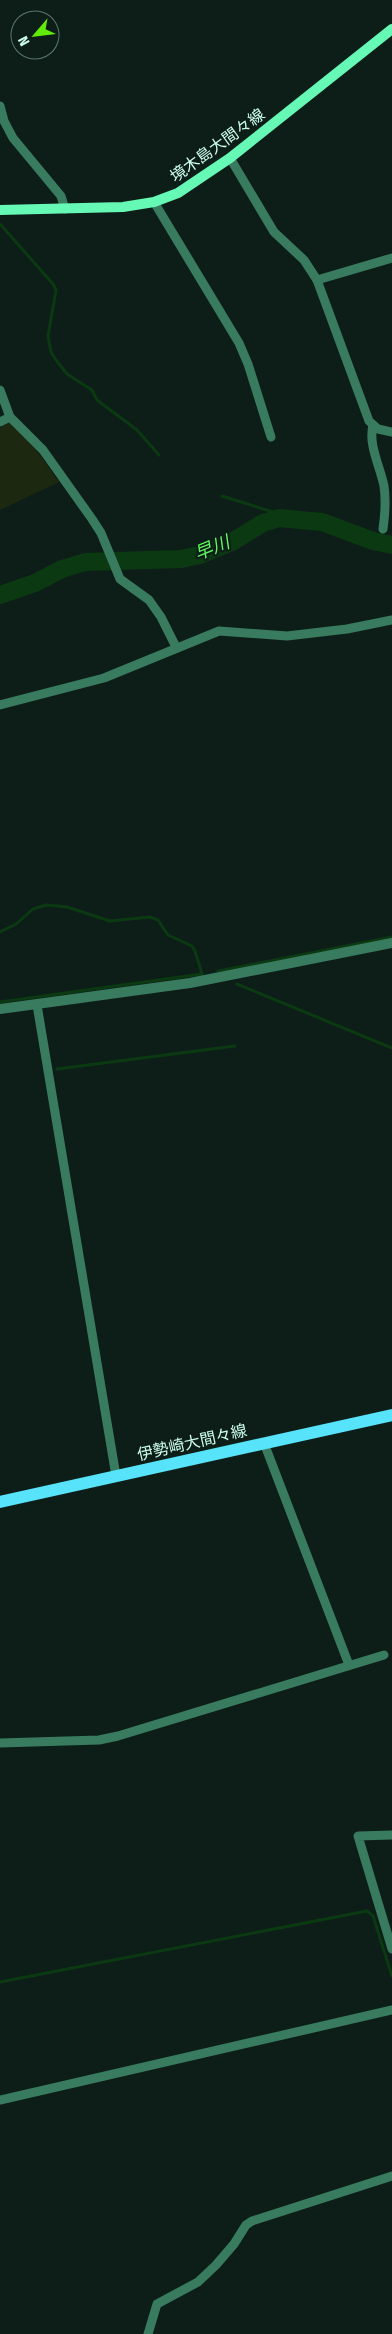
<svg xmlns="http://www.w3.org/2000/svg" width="392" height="2334" font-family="'Fira Sans Condensed','Noto Sans JP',sans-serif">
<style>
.green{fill:#1c2810}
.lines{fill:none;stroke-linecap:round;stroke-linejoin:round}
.stream{stroke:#0b3911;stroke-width:3}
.river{stroke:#0b3911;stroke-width:18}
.minor{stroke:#397b5e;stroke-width:9}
.tertiary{stroke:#397b5e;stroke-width:10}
.secondary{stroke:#66f9b5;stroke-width:10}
.primary{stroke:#57e3f9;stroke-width:12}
.labels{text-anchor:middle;stroke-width:4.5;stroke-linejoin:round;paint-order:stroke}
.street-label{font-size:16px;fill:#ccfdeb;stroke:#0d1e19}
.water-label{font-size:18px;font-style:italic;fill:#62f95e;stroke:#0d1e19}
</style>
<rect width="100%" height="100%" fill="#0d1e19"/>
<path class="green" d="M9,422L37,451L59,482L0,510V428Z"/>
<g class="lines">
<g class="stream">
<path d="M0,224L53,284L56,290L48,336L51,352L56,360L67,374L92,390L97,400L137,430L159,455"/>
<path d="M222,496L273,512L279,518"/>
<path d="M0,932L16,924L33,909L46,905L67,907L110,921L150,917L158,920L168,935L192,946L195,951L202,974L0,1002"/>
<path d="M218,971L392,937"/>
<path d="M237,984L392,1048"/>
<path d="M57,1069L235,1046"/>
<path d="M0,1982L367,1911L373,1916L392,1976"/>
</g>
<path class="river" d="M0,595L35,583L62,569L85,562L181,559L200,555L232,542L263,523L279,518L322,522L373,541L392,545"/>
<g class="minor">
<path d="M0,106L4,121L13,138L61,196L65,209"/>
<path d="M230,158L274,232L304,260L317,280L369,421L378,429L392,432"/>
<path d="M154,202L239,343L248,364L271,437"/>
<path d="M317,280L392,258"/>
<path d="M0,390L10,417L43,450L92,519L101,533L120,579L149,600L161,617L176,647"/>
<path d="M0,422L10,417"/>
<path d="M373,425C368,445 380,466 384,486C386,500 385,515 383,529"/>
<path d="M0,705L104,678L219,631L287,636L347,629L392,620"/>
<path d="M37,1005L116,1476"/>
<path d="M264,1443L349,1665"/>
<path d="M0,1743L99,1740L118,1736L384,1655"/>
<path d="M392,1835L358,1836L392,1949"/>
<path d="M0,2100L392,2010"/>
<path d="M148,2334L157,2304L198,2282L216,2265L234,2244L246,2225L252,2221L392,2176"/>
</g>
<path class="tertiary" d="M0,1009L190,983L392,943"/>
<path class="secondary" d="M0,210L123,207L154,202L178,193L230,158L392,29"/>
<path class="primary" d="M0,1502L392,1415"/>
</g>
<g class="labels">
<g class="street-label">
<text transform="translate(217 145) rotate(-36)" y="6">境木島大間々線</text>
<text transform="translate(192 1442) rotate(-13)" y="6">伊勢崎大間々線</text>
</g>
<g class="water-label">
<text transform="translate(212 548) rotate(-22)" y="6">早川</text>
</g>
</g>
<g transform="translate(35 35) rotate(242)"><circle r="24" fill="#0d1e19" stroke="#59776d"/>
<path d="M0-4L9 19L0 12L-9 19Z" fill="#61ec09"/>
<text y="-8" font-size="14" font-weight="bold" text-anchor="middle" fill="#ccfdeb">N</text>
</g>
</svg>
